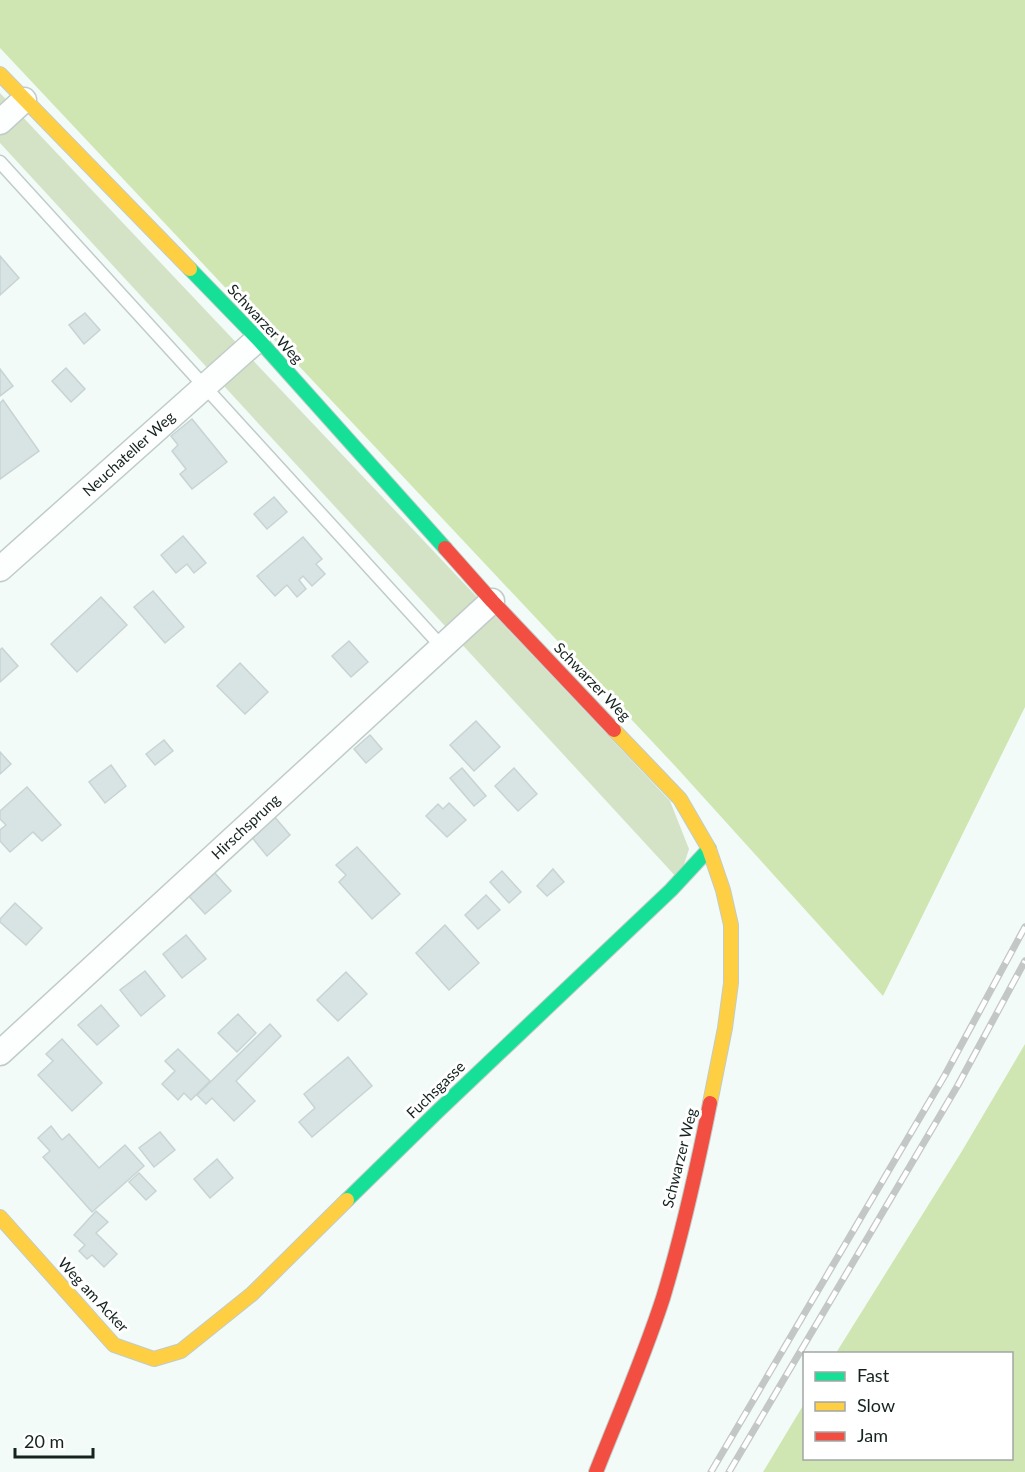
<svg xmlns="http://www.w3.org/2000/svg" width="1025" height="1472" font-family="Lato,sans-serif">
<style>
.green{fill:#d4e3c5}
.forest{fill:#cfe6b3}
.building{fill:#d8e4e3;stroke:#c8d4d3;stroke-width:1.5}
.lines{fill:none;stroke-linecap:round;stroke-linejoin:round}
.lane-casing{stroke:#c1ccc9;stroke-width:15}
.street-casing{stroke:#c1ccc9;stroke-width:27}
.fast-casing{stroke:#c1ccc9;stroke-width:16}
.slow-casing{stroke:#c1ccc9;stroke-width:16}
.jam-casing{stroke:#c1ccc9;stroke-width:16}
.lane{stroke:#fdfefe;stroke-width:12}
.street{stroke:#fdfefe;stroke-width:24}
.fast{stroke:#16e098;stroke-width:14}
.slow{stroke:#ffcf43;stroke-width:14}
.jam{stroke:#f24e42;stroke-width:14}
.rail-casing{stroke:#c3c7c6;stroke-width:7}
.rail{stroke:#fff;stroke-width:4.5;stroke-dasharray:14;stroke-linecap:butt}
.labels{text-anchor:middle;stroke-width:6;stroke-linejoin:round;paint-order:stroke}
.street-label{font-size:15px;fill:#14231f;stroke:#fff}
</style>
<rect width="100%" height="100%" fill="#f2fbf8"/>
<path class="green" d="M0,93L670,801L689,849L679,880L0,143Z"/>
<g class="forest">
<path d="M0,0H1025V707L883,996L677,768L0,48Z"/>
<path d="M1025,1044V1472H763L804,1404V1458H1012V1354L836,1353L962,1151Z"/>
</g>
<g class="building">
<path d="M0,256L19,278L0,295Z"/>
<path d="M85,313L100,330L84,344L69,325Z"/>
<path d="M66,368L85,389L71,402L52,381Z"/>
<path d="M0,369L13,386L0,396Z"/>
<path d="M3,400L39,451L0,479V403Z"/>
<path d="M192,419L227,462L192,489L180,474L186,469L172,451L178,445L171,436Z"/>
<path d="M274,497L287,512L267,529L254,514Z"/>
<path d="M183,536L206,563L194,573L187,564L176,573L161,555Z"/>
<path d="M303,537L322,559L316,564L325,574L312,586L303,576L299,580L306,589L297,597L287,585L275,596L257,576Z"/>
<path d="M153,591L184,627L165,643L134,607Z"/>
<path d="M101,597L127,625L77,672L51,644Z"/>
<path d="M349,641L368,662L351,677L332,656Z"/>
<path d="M2,648L18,666L0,682V650Z"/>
<path d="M240,663L268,692L245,714L217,686Z"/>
<path d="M476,721L500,747L474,771L450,745Z"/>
<path d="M370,735L382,749L366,763L354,749Z"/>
<path d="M164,740L173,751L155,765L146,754Z"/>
<path d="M0,752L11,764L0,774Z"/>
<path d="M111,765L126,786L105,803L89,782Z"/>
<path d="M462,768L486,796L474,806L450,778Z"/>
<path d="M514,768L537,794L518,811L495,786Z"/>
<path d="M27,787L61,825L42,841L33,832L10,852L0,841V830L6,825L0,819V811Z"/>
<path d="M449,803L466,820L447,837L426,816L438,804L443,809Z"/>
<path d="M273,815L290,835L267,856L250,835Z"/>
<path d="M357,847L400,894L372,919L339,882L346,875L336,865Z"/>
<path d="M553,869L564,882L547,896L537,886Z"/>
<path d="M213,871L231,891L205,914L187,894Z"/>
<path d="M502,871L521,892L509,903L490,882Z"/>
<path d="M486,895L500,910L478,929L465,915Z"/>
<path d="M15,903L42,928L26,945L0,922V919Z"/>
<path d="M445,925L479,963L449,990L416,953Z"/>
<path d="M186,935L206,959L182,978L163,954Z"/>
<path d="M145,971L165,996L141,1016L120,990Z"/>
<path d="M346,972L367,994L338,1021L317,1000Z"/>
<path d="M101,1005L119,1026L97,1045L78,1025Z"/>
<path d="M238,1014L256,1033L237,1052L218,1033Z"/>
<path d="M270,1024L281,1036L236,1081L255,1101L234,1121L212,1098L206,1104L197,1095Z"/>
<path d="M62,1039L102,1083L72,1111L38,1075L53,1061L46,1054Z"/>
<path d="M178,1049L210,1081L191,1100L184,1093L178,1100L162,1084L175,1071L165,1061Z"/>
<path d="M348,1057L372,1086L312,1137L299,1122L315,1108L304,1094Z"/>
<path d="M51,1126L62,1140L69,1134L99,1168L125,1145L144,1166L92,1212L43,1157L50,1151L38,1138Z"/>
<path d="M160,1132L175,1150L154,1167L139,1148Z"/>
<path d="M217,1159L233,1178L210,1198L194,1179Z"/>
<path d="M139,1173L156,1191L146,1200L129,1182Z"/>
<path d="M96,1211L108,1222L96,1233L117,1254L104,1267L92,1255L87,1259L79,1251L85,1245L74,1235Z"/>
</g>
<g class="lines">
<g class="lane-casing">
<path id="lane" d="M0,162L442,647"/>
</g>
<g class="street-casing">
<g id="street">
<path d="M0,122L24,100"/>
<path d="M0,569L258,339"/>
<path d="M0,1053L492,601"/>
</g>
</g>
<g class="fast-casing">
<g id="fast">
<path d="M190,269L258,339L445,548"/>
<path d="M347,1200L438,1111L671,890L709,849"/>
</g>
</g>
<g class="slow-casing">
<g id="slow">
<path d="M0,74L190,269"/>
<path d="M614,730L680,799L709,849L723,890L731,925V983L725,1028L710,1103"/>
<path d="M0,1217L114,1345L154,1359L181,1351L252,1294L347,1200"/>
</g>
</g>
<g class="jam-casing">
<g id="jam">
<path d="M445,548L492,601L614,730"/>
<path d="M596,1472C619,1414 644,1357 663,1298C682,1235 697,1168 710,1103"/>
</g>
</g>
<use href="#lane" class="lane"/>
<use href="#street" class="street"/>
<use href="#fast" class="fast"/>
<use href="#slow" class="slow"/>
<use href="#jam" class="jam"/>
<g class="rail-casing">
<g id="rail">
<path d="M711,1472L945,1075L1025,927"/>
<path d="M729,1472L958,1085L1025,961"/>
</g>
</g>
<use href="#rail" class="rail"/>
</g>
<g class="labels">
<g class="street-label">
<text transform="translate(265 324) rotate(47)" y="5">Schwarzer Weg</text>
<text transform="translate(129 454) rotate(-42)" y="5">Neuchateller Weg</text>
<text transform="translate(592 682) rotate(46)" y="5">Schwarzer Weg</text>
<text transform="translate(246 827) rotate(-43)" y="5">Hirschsprung</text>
<text transform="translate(436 1090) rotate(-44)" y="5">Fuchsgasse</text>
<text transform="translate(680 1158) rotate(-76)" y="5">Schwarzer Weg</text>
<text transform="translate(93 1295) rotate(47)" y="5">Weg am Acker</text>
</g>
</g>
<rect x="803" y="1352" width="210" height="108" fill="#ffffff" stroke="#a1a7a5" stroke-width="1.5"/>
<rect x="815" y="1372" width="30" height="9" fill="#16e098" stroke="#a1a7a5" stroke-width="1.5"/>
<text x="857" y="1382" font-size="18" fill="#14231f">Fast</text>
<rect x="815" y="1402" width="30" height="9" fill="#ffcf43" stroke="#a1a7a5" stroke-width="1.5"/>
<text x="857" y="1412" font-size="18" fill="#14231f">Slow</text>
<rect x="815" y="1432" width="30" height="9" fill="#f24e42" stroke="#a1a7a5" stroke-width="1.5"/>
<text x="857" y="1442" font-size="18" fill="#14231f">Jam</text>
<path d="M15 1448v9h78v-9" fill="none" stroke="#14231f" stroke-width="3"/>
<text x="24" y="1448" font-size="18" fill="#14231f" stroke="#ffffff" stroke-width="4.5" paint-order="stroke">20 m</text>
</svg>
